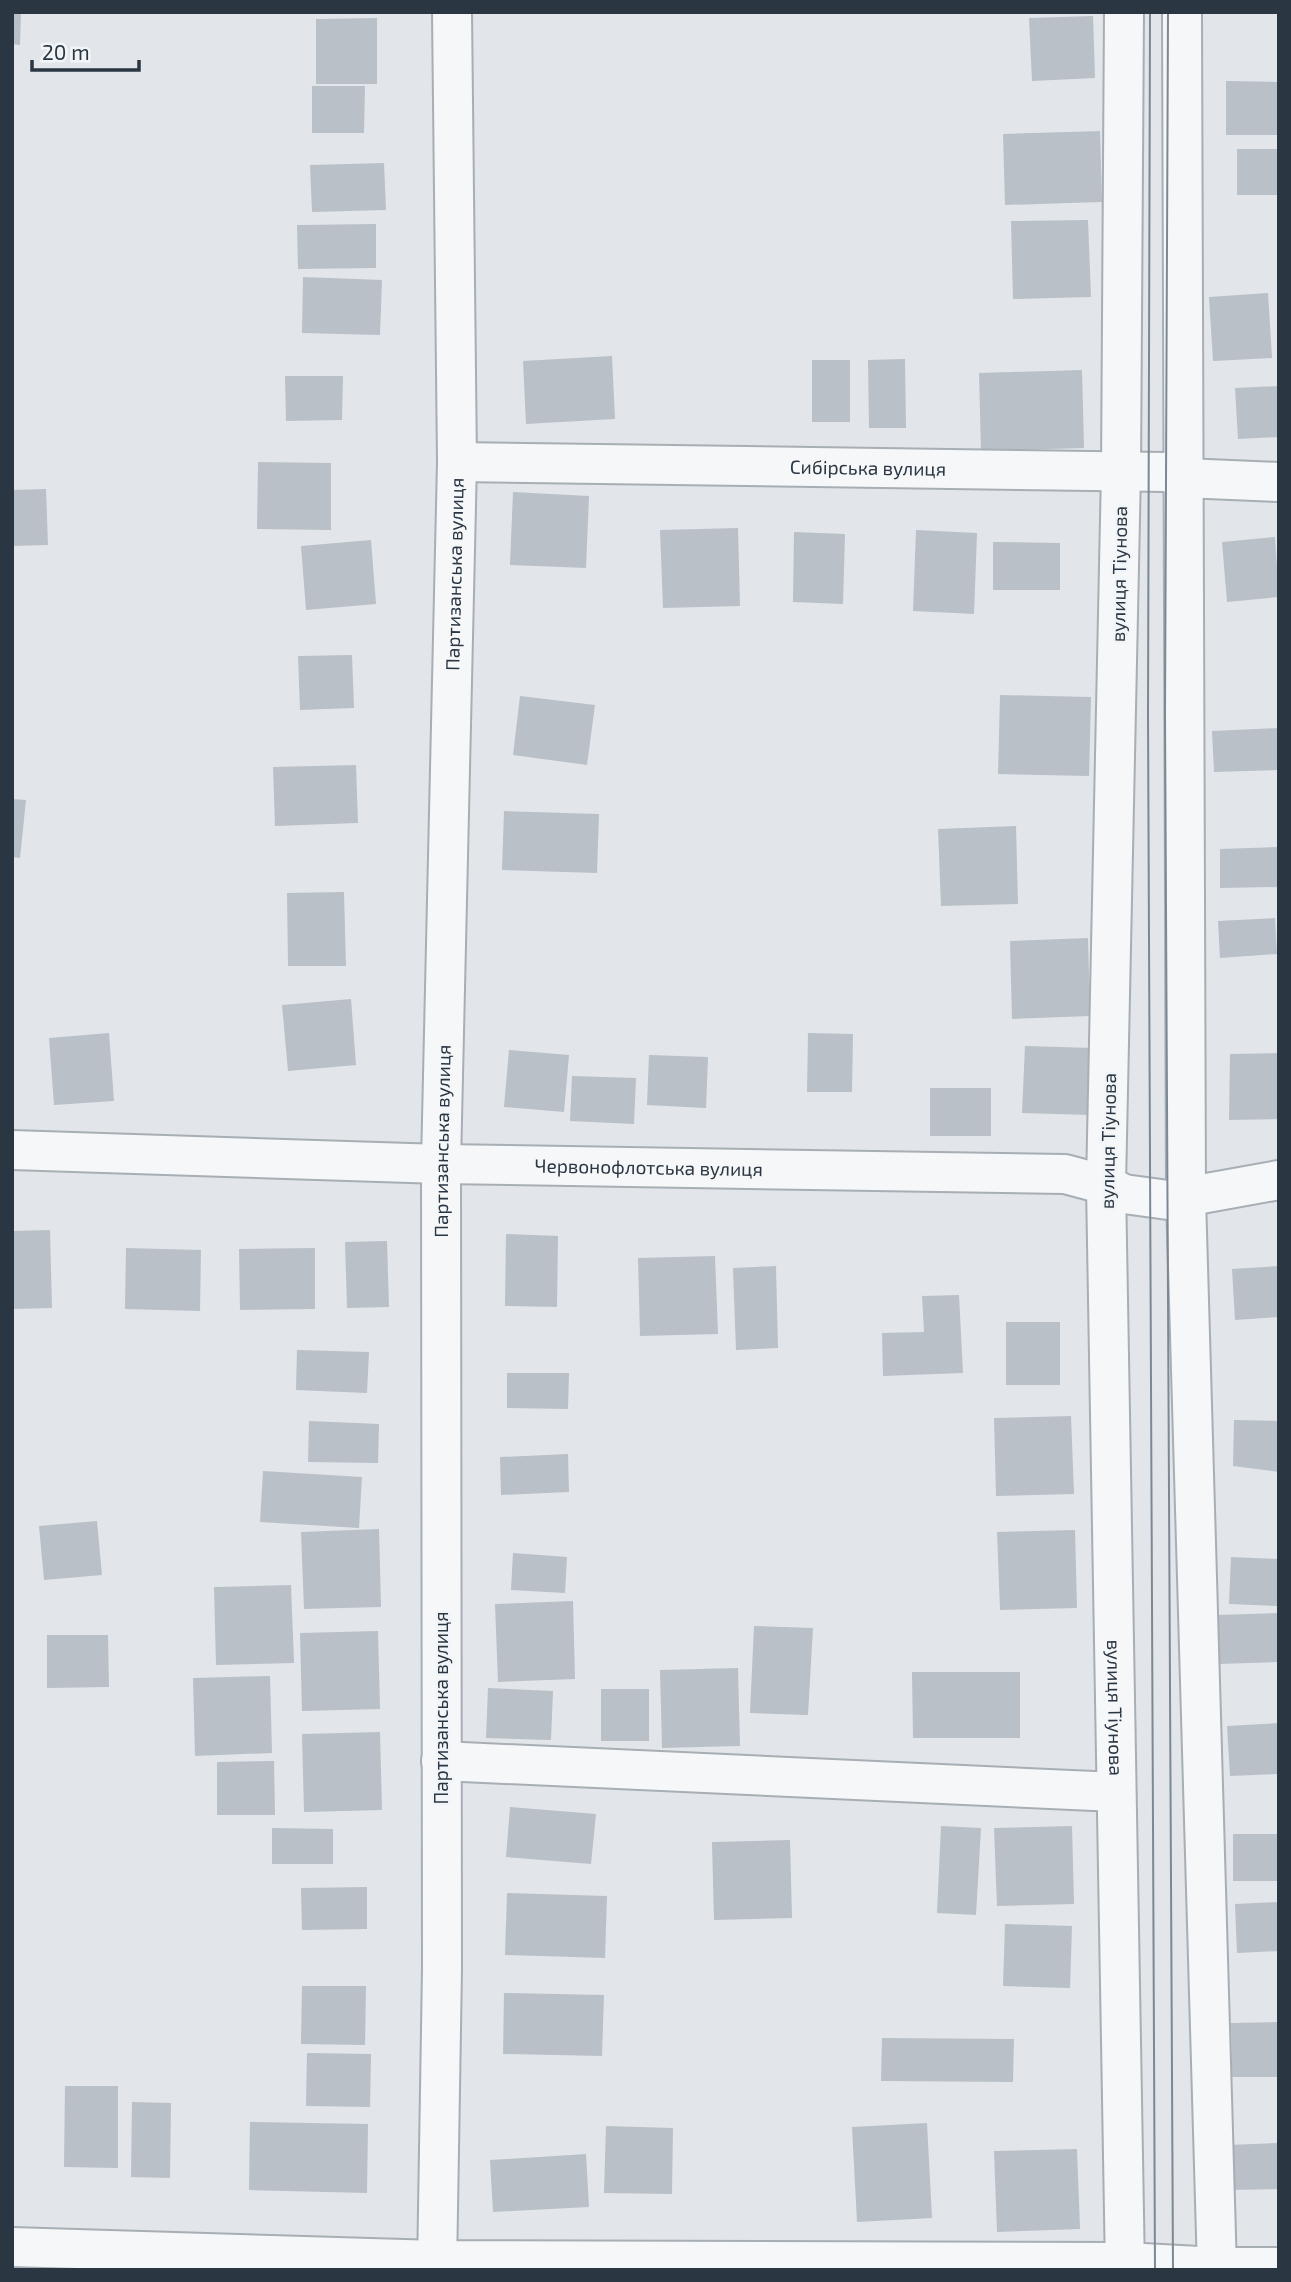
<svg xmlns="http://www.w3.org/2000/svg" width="1291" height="2282" font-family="'Exo 2',sans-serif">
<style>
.building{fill:#b9c0c7}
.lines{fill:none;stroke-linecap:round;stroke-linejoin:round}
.minor-casing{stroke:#a7aeb4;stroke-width:42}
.minor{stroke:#f5f7f9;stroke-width:38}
.tram{stroke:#7c8894;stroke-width:2}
.labels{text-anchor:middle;stroke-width:5;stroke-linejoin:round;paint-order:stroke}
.street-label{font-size:19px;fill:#2a3642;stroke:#f2f5f8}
</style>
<rect width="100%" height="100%" fill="#e2e6ea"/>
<g class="building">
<path d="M12,12H21L20,45L12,44Z"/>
<path d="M1093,16L1095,78L1032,81L1029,18Z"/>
<path d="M377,18V84H316V19Z"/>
<path d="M1226,81L1279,82V135H1226Z"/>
<path d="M312,86H365L364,133H312Z"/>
<path d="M1100,131L1102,202L1005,205L1003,134Z"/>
<rect x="1237" y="149" width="42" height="46"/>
<path d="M384,163L386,210L312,212L310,165Z"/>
<path d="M1088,220L1091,297L1013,299L1011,221Z"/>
<path d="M376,224V268L298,269L297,225Z"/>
<path d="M303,277L382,280L380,335L302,333Z"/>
<path d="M1268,293L1272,358L1213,361L1209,297Z"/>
<path d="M612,356L615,419L526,424L523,361Z"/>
<path d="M905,359L906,428H869L868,360Z"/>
<rect x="812" y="360" width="38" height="62"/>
<path d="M1082,370L1084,448L981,451L979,373Z"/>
<path d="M285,376H343L342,420L286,421Z"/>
<path d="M1279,386V437L1238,439L1235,388Z"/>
<path d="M258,462L331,463V530L257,529Z"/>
<path d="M46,489L48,545L12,546V490Z"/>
<path d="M513,492L589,496L586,568L510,565Z"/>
<path d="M738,528L740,606L663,608L660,530Z"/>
<path d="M916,530L977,533L974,614L913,611Z"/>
<path d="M794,532L845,534L843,604L793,602Z"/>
<path d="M1275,537L1279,597L1227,602L1222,542Z"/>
<path d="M371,540L376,604L306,610L301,546Z"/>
<path d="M993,542L1060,543V590H993Z"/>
<path d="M352,655L354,708L300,710L298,656Z"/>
<path d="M1000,695L1091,697L1089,776L998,774Z"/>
<path d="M520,696L595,705L587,765L513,755Z"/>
<path d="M1279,728V770L1214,772L1212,731Z"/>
<path d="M356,765L358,823L275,826L273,767Z"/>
<path d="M12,799L26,800L20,858L12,857Z"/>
<path d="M504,811L599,814L597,873L502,870Z"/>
<path d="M1016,826L1018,904L941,906L938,829Z"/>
<path d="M1279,847V887L1220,888V849Z"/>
<path d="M344,892L346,966H288L287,893Z"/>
<path d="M1275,918L1277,954L1220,958L1218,921Z"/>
<path d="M1088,938L1090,1016L1012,1019L1010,941Z"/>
<path d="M351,999L356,1065L288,1071L282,1005Z"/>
<path d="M109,1033L114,1101L54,1105L49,1038Z"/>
<path d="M808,1033L853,1034L852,1092H807Z"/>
<path d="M1025,1046L1093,1048L1090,1115L1022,1113Z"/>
<path d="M509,1050L569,1055L564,1112L504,1107Z"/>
<path d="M1279,1053V1119L1229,1120L1230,1054Z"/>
<path d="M649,1055L708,1057L706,1108L647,1105Z"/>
<path d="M572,1076L636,1078L634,1124L570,1121Z"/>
<rect x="930" y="1088" width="61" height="48"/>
<path d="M50,1230L52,1308L12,1309V1231Z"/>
<path d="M506,1234L558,1236L557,1307L505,1306Z"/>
<path d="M387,1241L389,1307L347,1308L345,1242Z"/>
<path d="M126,1248L201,1250L200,1311L125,1309Z"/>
<path d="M315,1248V1309L240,1310L239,1249Z"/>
<path d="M715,1256L718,1334L640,1336L638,1258Z"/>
<path d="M776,1266L778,1348L736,1350L733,1268Z"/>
<path d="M1279,1266V1317L1235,1320L1232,1269Z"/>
<path d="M959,1295L963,1373L883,1376L882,1333L924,1332L922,1296Z"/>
<rect x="1006" y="1322" width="54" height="63"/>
<path d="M297,1350L369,1352L367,1393L296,1390Z"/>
<path d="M507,1373H569L568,1409L507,1408Z"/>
<path d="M1071,1416L1074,1494L996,1496L994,1418Z"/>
<path d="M1234,1420L1279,1421V1472L1233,1466Z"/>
<path d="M309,1421L379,1424L378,1463L308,1462Z"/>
<path d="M568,1454L569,1492L501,1495L500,1457Z"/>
<path d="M263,1471L362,1477L359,1528L260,1522Z"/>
<path d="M97,1521L102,1575L44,1580L39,1526Z"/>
<path d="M379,1529L381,1607L304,1609L301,1532Z"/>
<path d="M1075,1530L1077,1608L1000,1610L997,1532Z"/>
<path d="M513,1553L567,1557L565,1593L511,1590Z"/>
<path d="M1231,1557L1279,1559V1606L1229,1604Z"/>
<path d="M291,1585L294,1663L216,1665L214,1587Z"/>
<path d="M573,1601L575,1679L498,1682L495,1604Z"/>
<path d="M1279,1613V1662L1218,1664L1216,1615Z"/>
<path d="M754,1626L813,1628L808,1715L750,1713Z"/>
<path d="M378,1631L380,1709L302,1711L300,1633Z"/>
<path d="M47,1635H108L109,1687L47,1688Z"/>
<path d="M738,1668L740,1746L662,1748L660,1670Z"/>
<path d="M912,1672H1020V1738H913Z"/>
<path d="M270,1676L272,1753L195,1756L193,1678Z"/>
<path d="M488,1688L553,1691L551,1740L486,1738Z"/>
<rect x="601" y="1689" width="48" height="52"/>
<path d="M1279,1723V1774L1230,1776L1227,1726Z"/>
<path d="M380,1732L382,1810L304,1812L302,1734Z"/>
<path d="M274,1761L275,1815H217V1762Z"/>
<path d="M510,1807L596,1814L591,1864L506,1857Z"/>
<path d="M941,1826L981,1828L976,1915L937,1913Z"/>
<path d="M1072,1826L1074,1904L997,1906L994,1828Z"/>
<path d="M272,1828L333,1829V1864H272Z"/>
<rect x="1233" y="1834" width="46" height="47"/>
<path d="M790,1840L792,1918L714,1920L712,1842Z"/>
<path d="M367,1887V1929L302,1930L301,1888Z"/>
<path d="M507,1893L607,1896L605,1958L505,1955Z"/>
<path d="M1279,1902V1951L1237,1953L1235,1904Z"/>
<path d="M1005,1924L1072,1926L1070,1988L1003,1986Z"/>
<path d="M302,1986H366L365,2045L301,2044Z"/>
<path d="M504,1993L604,1995L602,2056L503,2054Z"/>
<path d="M1279,2022V2077H1232L1231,2023Z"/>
<path d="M882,2038L1014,2039L1013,2082L881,2081Z"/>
<path d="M307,2053L371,2054L370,2107L306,2106Z"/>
<path d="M65,2086H118V2168L64,2167Z"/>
<path d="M132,2102L171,2103L170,2178L131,2177Z"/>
<path d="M250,2122L368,2124L367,2193L249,2190Z"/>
<path d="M927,2123L932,2218L857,2222L852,2127Z"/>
<path d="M606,2126L673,2128L672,2194L604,2193Z"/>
<path d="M1279,2143V2189L1229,2190L1228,2145Z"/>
<path d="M1077,2149L1080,2229L997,2232L994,2151Z"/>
<path d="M586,2154L589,2207L493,2212L490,2160Z"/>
</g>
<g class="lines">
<g class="minor-casing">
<g id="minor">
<path id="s1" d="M1124,12L1121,471L1106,1185L1125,2270"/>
<path d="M1182,12L1186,1197L1217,2270"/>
<path id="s2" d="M457,462L1166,472L1184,478L1279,482"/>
<path id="s3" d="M12,1150L441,1164L1065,1174L1106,1185L1124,1194L1168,1200L1279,1180"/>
<path d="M441,1761L1116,1792"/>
<path d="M12,2247L437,2260L1125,2262L1217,2267H1279"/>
<path id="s4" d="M437,2270L442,1969L441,1164L457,462L452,12"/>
</g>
</g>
<use href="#minor" class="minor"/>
<g class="tram">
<path d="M1150,12L1148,715L1155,2270"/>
<path d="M1168,12L1165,715L1173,2270"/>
</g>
</g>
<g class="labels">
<g class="street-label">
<text dy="7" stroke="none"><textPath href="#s2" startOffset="411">Сибірська вулиця</textPath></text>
<text dy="7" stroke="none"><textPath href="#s4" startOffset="1696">Партизанська вулиця</textPath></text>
<text transform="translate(1119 574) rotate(-89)" y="7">вулиця Тіунова</text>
<text dy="7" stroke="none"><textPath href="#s4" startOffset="1129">Партизанська вулиця</textPath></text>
<text transform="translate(1108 1141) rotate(-89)" y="7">вулиця Тіунова</text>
<text dy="7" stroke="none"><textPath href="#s3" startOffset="637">Червонофлотська вулиця</textPath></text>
<text transform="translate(441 1708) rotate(-90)" y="7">Партизанська вулиця</text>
<text dy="7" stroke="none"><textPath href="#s1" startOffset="1696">вулиця Тіунова</textPath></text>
</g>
</g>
<rect width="1291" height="2282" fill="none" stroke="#2a3642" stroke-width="28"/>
<path d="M32 60v10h107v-10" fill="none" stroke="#2a3642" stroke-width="3.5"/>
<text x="42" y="60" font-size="21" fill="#2a3642" stroke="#f2f5f8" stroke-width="5" paint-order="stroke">20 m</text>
</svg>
